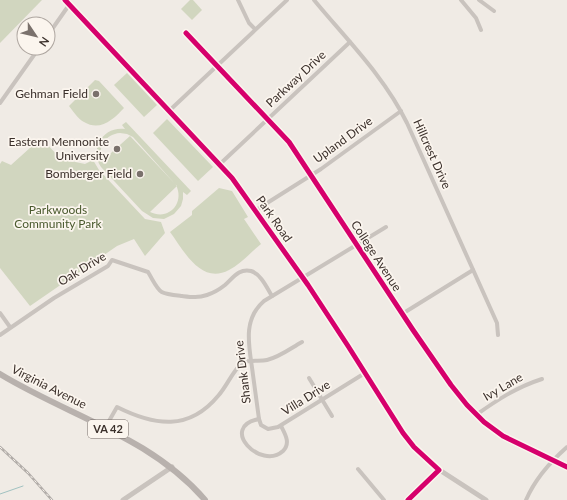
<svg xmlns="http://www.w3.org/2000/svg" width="567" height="500" font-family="Lato,sans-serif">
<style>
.green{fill:#d1d6bf;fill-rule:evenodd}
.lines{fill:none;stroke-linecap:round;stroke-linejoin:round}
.stream{stroke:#a1c2c1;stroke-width:1}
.minor{stroke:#c9c3be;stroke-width:4}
.tertiary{stroke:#c9c3be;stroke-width:5}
.primary{stroke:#b8b1ad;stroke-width:6}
.rail-casing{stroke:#b1aca8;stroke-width:2.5}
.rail{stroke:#fbf5ee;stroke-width:1;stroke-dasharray:3;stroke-linecap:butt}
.cycleway-casing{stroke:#fbf5ee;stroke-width:8}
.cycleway{stroke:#d6006c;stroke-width:5}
.poi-dot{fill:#7a716c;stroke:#fbf5ee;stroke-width:1.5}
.labels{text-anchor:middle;stroke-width:3.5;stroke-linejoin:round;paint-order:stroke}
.shield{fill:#fbf5ee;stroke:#756b66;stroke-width:1}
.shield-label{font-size:11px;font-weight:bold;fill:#3b302b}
.street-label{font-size:12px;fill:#3b302b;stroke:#fbf5ee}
.poi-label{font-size:12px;fill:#3b302b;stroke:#fbf5ee;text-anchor:end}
.park-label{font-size:12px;fill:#4a5a2e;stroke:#fbf5ee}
</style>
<rect width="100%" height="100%" fill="#f0ebe5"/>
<g class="green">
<path d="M0,0H42L0,43Z"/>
<path d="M190,0H193L202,10L192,20L181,9Z"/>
<path d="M127,73L157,105L144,117L114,85Z"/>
<path d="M95,80L99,81L124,108C114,119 100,132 84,122C78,119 73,111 69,106Z"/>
<path d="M167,119L213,167L198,181L153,133Z"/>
<path d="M126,122L191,191L187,195L183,192V199L181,206L174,214L164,219L153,218L142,211L101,167C89,149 103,126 125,129L122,125ZM120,133L127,134L133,137L176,185C185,203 169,221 150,212L177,186L130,136L102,161C97,147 106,134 120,133Z"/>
<path d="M41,138L61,159L85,164L93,160L99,170L145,219L161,222L165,233L145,256L134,239L117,246L30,306L0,268V164L2,161L11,165Z"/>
<path d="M219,188L232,191L248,217L244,219L261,244C251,252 241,264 229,270C201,285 184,251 170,232L192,215V211Z"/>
</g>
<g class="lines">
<path class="stream" d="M0,494L23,486"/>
<g class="minor">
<path d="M238,0L249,23L255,29"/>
<path d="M314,0C347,40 384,76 407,123L497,323L498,335"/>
<path d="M461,0L476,18L481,30"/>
<path d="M479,0L494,11"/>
<path d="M186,33L289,142L413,330L451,385L467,405L484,422L503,436L567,467"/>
<path d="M48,35L69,5"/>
<path d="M0,103L39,48"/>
<path d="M170,110L287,0"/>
<path d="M220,164L350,42"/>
<path d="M256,210L321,169L401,111"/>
<path d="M0,313L10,327"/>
<path d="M402,314L473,270"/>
<path d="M0,335L54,298L108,266L112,260L148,272C161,294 157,293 182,296C191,297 198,298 207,295C213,293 220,289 225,285C233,278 239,268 251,271C261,274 267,288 272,296"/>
<path d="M365,373L278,427L268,429L261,425L259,419C257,404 255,389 253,375C250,349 241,321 264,301L386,227"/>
<path d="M309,378L332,416"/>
<path d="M476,415C497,400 517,387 542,379"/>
<path d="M259,419C218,427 261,471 283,451C291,443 285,434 281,426"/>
<path d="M105,428L117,407C155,426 189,431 218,396C227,386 232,372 242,363C250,359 259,362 267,360C280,357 291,348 302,342"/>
<path d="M358,469L384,500"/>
<path d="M408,500L439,470"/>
<path d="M526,500C535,479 550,462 567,447"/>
</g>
<g class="tertiary">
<path d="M65,0L232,178L308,285L348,346L396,423L412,444L438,469L486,500"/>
<path d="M123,500L172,467"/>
</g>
<path class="primary" d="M0,374C69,416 151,437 205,500"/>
<g class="rail-casing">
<path id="rail" d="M0,447L28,473L52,500"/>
</g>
<use href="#rail" class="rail"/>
<g class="cycleway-casing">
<g id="cycleway">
<path d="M65,0L232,178L308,285L348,346L403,433L414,447L439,470L408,500"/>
<path d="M186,33L289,142L413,330L451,385L467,405L484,422L503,436L567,467"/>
</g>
</g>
<use href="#cycleway" class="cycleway"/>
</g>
<g class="poi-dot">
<circle cx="96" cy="94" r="4"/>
<circle cx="117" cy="149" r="4"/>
<circle cx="140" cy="174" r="4"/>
</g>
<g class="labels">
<rect class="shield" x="88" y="420" width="40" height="18" rx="3"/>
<g class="shield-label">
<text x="108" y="433">VA 42</text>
</g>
<g class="street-label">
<text transform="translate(296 79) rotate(-43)" y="4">Parkway Drive</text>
<text transform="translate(343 140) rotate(-36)" y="4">Upland Drive</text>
<text transform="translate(432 154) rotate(66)" y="4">Hillcrest Drive</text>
<text transform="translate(274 219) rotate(55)" y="4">Park Road</text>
<text transform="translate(376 256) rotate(57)" y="4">College Avenue</text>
<text transform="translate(82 269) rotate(-31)" y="4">Oak Drive</text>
<text transform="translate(243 372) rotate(-97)" y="4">Shank Drive</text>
<text transform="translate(49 387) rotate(27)" y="4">Virginia Avenue</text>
<text transform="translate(503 387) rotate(-30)" y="4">Ivy Lane</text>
<text transform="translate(306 398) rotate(-32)" y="4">Villa Drive</text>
</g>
<g class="poi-label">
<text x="88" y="98">Gehman Field</text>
<text x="109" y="146">Eastern Mennonite<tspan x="109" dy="14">University</tspan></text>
<text x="132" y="178">Bomberger Field</text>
</g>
<g class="park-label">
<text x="58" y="214">Parkwoods<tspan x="58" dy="14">Community Park</tspan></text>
</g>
</g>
<g transform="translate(36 36) rotate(125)"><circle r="19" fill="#fbf5ee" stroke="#aea6a0"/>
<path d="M0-3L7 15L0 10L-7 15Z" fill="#7a716c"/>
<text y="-6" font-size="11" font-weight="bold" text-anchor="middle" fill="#3b302b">N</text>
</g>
</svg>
